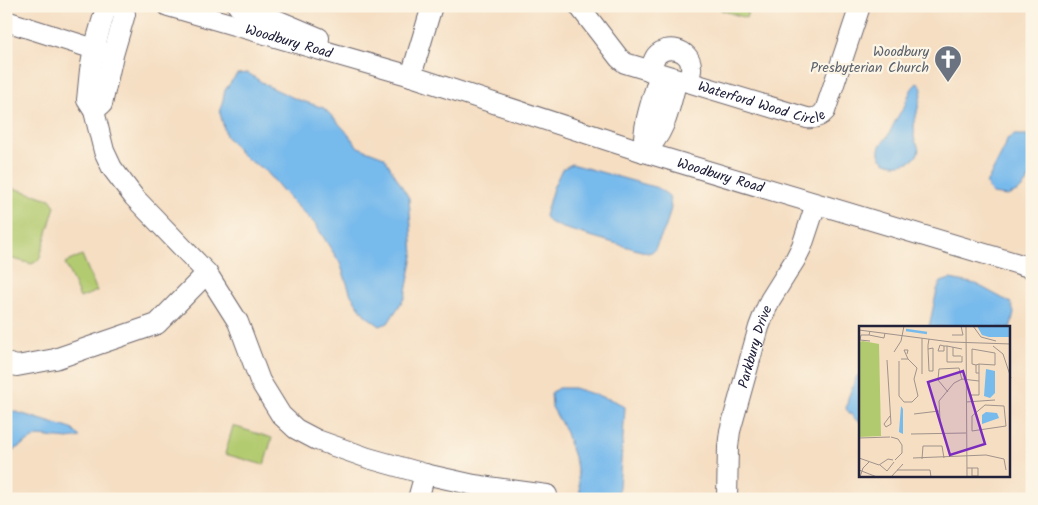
<svg xmlns="http://www.w3.org/2000/svg" width="1038" height="505" font-family="Kalam,sans-serif">
<style>
.green{fill:#b2ca6f;stroke:#6a7655}
.water{fill:#77baec;stroke:#4c6e94}
.lines{fill:none;stroke-linecap:round;stroke-linejoin:round}
.minor-casing{stroke:#6c646a;stroke-width:22}
.minor{stroke:#fff;stroke-width:20}
.labels{text-anchor:middle;stroke-width:4.5;stroke-linejoin:round;paint-order:stroke}
.street-label{font-size:14px;fill:#22223b;stroke:#fcf5e5}
.worship-label{font-size:14px;fill:#5b616d;stroke:#fcf5e5;text-anchor:end}
.inset-river{fill:none;stroke:#77baec;stroke-width:2.5}
.inset-road{fill:none;stroke:#a1938c;stroke-width:1}
.view{fill:#7b2cbf;fill-opacity:0.15;stroke:#7b2cbf;stroke-width:2.5}
.inset-edge{fill:none;stroke:#22223b;stroke-width:2.5}
</style>
<rect width="100%" height="100%" fill="#fcf5e5"/>
<filter id="ink" filterUnits="userSpaceOnUse"><feTurbulence type="fractalNoise" baseFrequency=".02" numOctaves="2"/><feDisplacementMap in="SourceGraphic" scale="10" xChannelSelector="R" yChannelSelector="G"/><feConvolveMatrix kernelMatrix="1 2 1 2 8 2 1 2 1" color-interpolation-filters="sRGB"/></filter>
<filter id="wash" filterUnits="userSpaceOnUse"><feTurbulence type="fractalNoise" baseFrequency=".0096" numOctaves="4" result="noise"/><feDisplacementMap in="SourceGraphic" scale="20" xChannelSelector="R" yChannelSelector="G"/><feGaussianBlur stdDeviation="1.12" result="paint"/><feColorMatrix in="noise" values="0 0 0 0 0 0 0 0 0 0 0 0 0 0 0 0 0 1.4 0 .05"/><feComposite in="paint" operator="in"/></filter>
<g filter="url(#wash)">
<rect width="100%" height="100%" fill="#f5dec2"/>
<g class="green">
<path d="M722,6H750L746,18L721,10Z"/>
<path d="M6,186L50,199L55,206L39,260L32,264L6,257Z"/>
<path d="M82,255L97,291L80,298L65,263Z"/>
<path d="M233,426L272,438L264,465L225,454Z"/>
</g>
<g class="water">
<path d="M248,73L266,85L296,99L324,108L344,129L358,147L384,157L409,198L413,256L405,297L388,323L380,326L365,315L351,295L340,263L315,224L290,199L266,171L244,157L226,136L220,113L225,90L237,74Z"/>
<path d="M917,83L921,86L922,90L914,126C915,130 914,133 914,137C915,144 922,147 917,155C912,166 882,169 879,153C879,151 879,148 880,146C882,143 885,140 887,137C892,129 895,120 900,113C908,104 907,91 917,83Z"/>
<path d="M1014,135H1027L1032,139V175L1027,182L1019,191L1007,196L992,194L986,184L1005,147L1007,139Z"/>
<path d="M572,164L658,188L669,196L671,208L666,226L654,251L648,253L563,228L549,222L545,216L553,188L562,169Z"/>
<path d="M950,279L976,284L1011,303L1014,313L1009,333V328L929,327L937,290L941,282Z"/>
<path d="M860,374V422L856,420L846,409L848,398L857,376Z"/>
<path d="M558,388H574L615,401L625,407L624,424L618,499H581L576,463L565,430L552,407L551,393Z"/>
<path d="M6,409L72,429L80,437L68,439L38,436L20,446L6,455Z"/>
</g>
</g>
<g filter="url(#ink)">
<g class="lines">
<g class="minor-casing">
<g id="minor">
<path d="M113,6L105,11L94,49L90,70L87,100L94,111L104,151L112,168L134,197L207,273L238,322L260,381L281,415L296,429L317,440L368,458L425,474L474,485L547,495"/>
<path id="s1" d="M168,6L411,76L644,152L1032,268"/>
<path d="M238,6L262,14L319,38"/>
<path id="s2" d="M579,6L619,58L625,63L807,118C815,119 820,117 825,111L860,6"/>
<path d="M6,21L107,53"/>
<path d="M650,71C652,66 653,60 656,56C667,43 690,50 691,66C692,72 689,77 688,82"/>
<path d="M411,76L432,6"/>
<path d="M94,111L102,104L113,55L125,14L121,6"/>
<path d="M644,152C666,134 670,105 677,79"/>
<path d="M644,152C642,125 652,100 660,74"/>
<path d="M6,363L17,366L55,359L157,324L207,273"/>
<path d="M418,499L425,474"/>
<path id="s3" d="M727,499L728,447L730,431L759,327L764,314L770,300L795,260L802,246L816,204"/>
</g>
</g>
<use href="#minor" class="minor"/>
</g>
</g>
<defs>
<g id="church-pin" transform="scale(1.4375)"><path d="M0 17L-7.5 6A9.5 9.5 0 1 1 7.5 6Z" fill="#6b7280" stroke="#fcf5e5"/><path d="M-1.2-6h2.4v3.5h3.3v2.4h-3.3V6h-2.4V-.1h-3.3v-2.4h3.3Z" fill="#fff"/></g>
</defs>
<g fill-rule="evenodd">
<use href="#church-pin" x="948" y="59"/>
</g>
<g class="labels">
<g class="street-label">
<text dy="5" stroke="none"><textPath href="#s1" startOffset="126">Woodbury Road</textPath></text>
<text dy="5" stroke="none"><textPath href="#s2" startOffset="216">Waterford Wood Circle</textPath></text>
<text dy="5" stroke="none"><textPath href="#s1" startOffset="578">Woodbury Road</textPath></text>
<text dy="5" stroke="none"><textPath href="#s3" startOffset="156">Parkbury Drive</textPath></text>
</g>
<g class="worship-label">
<text x="929" y="56">Woodbury<tspan x="929" dy="16">Presbyterian Church</tspan></text>
</g>
</g>
<g transform="translate(859 326)">
<rect width="151" height="151" fill="#f5dec2"/>
<path d="M4,15L20,18L22,110L0,111V16Z" fill="#b2ca6f"/>
<path d="M118,0H151V11H130L123,9ZM127,43L136,45V67L131,72L125,70ZM42,80L44,83V108L40,106ZM127,86L138,87L140,92L123,98V89Z" fill="#77baec"/>
<path class="inset-river" d="M47,4L68,7"/>
<path class="inset-road" d="M107,0L108,151M114,0L122,11L137,15M0,4L92,16L152,18M11,5L10,9H2L1,14L11,15M10,9L25,12L26,7M93,9H104L102,0M63,12V48M85,20V25H79L81,19L85,20H88M134,20L144,28L152,52M94,21V30H102M69,23L74,22V45H70L69,23V19L70,13M35,26L42,15L45,0M48,28L49,24H45L49,33M103,30V36H88V20L103,23M28,34L32,98L27,101L25,98L31,90M40,35V70L45,76H53L59,70L55,53L58,42L49,33H42M117,39L113,38V23L136,27V39L120,38M89,66L79,54L80,43L100,42L103,54M112,72V69H120V38L117,39V47H120M107,76L136,74M126,79L145,80L147,100L113,105V90ZM55,88L80,85M81,94L80,75L95,57L103,53L120,55M52,108L107,107M32,111L39,113L43,119V127L36,134M0,112L31,111M0,132L20,139L29,133L34,134M54,132L127,129L145,133L147,144M63,133L64,120H83L85,132M21,139L28,145L35,136M108,142H119V150H113V142M0,144L18,151M38,144H71L72,151M1,151L4,142L10,136M32,151L44,138"/>
<path class="view" d="M104,45L126,118L91,129L69,56Z"/>
<rect width="151" height="151" class="inset-edge"/>
</g>
<rect width="1038" height="505" fill="none" stroke="#fcf5e5" stroke-width="25"/>
</svg>
